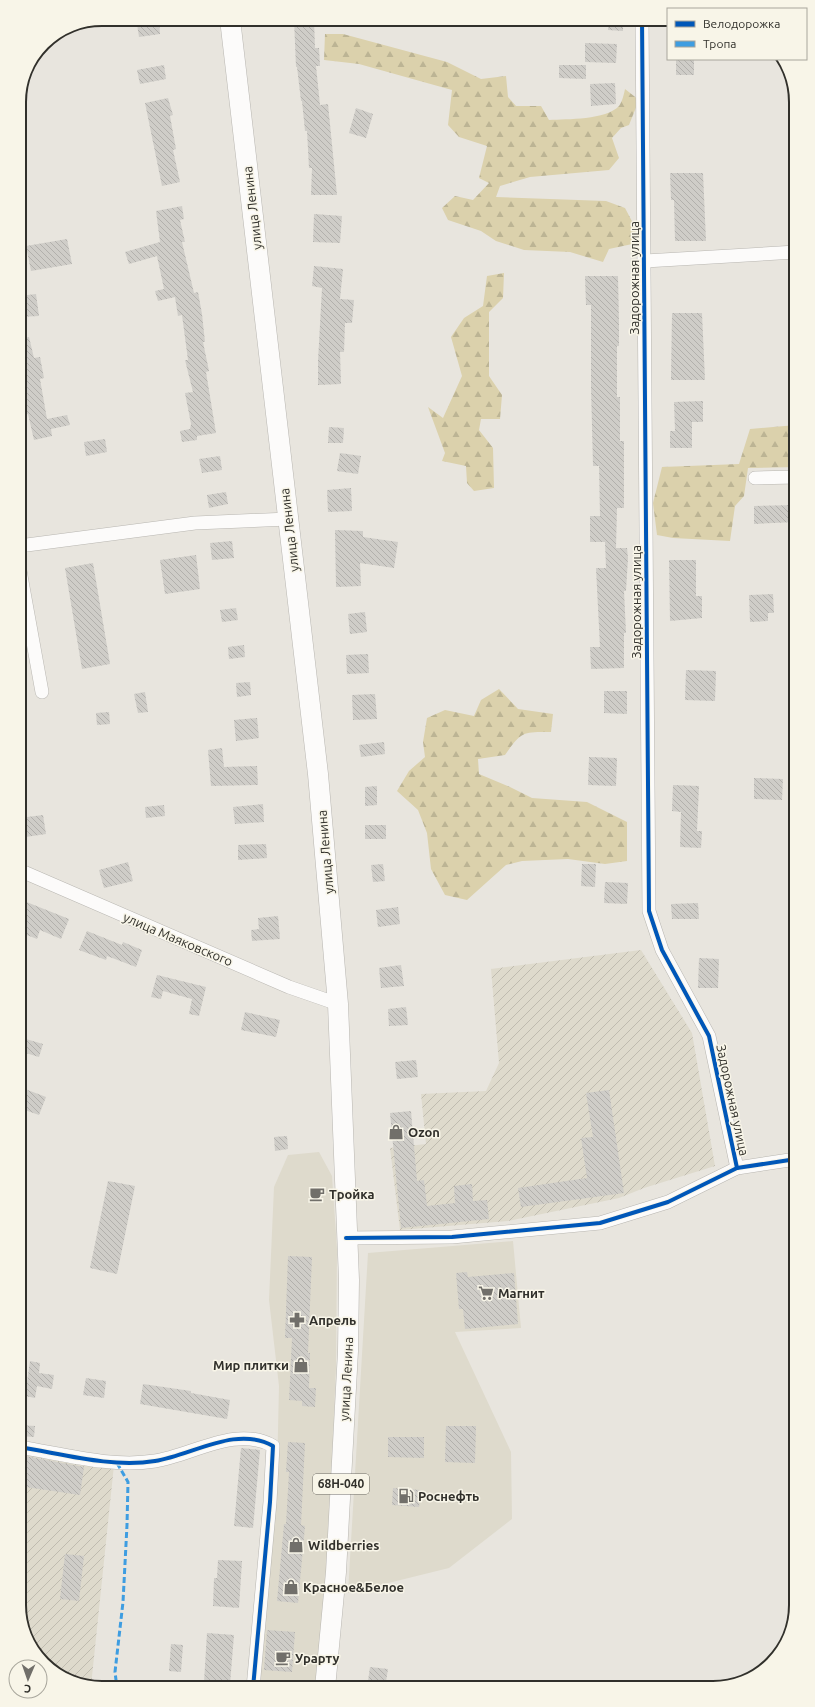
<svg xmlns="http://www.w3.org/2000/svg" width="815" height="1707" font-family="Ubuntu,sans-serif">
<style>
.built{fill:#dedacc}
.industrial{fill:url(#industrial-furrows)}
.forest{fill:url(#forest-firs)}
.building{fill:url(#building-back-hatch)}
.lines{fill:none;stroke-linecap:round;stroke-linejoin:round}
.minor-casing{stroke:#b8b6b1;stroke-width:14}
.primary-casing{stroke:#b8b6b1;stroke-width:21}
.minor{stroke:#fcfbfa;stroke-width:13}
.primary{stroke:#fcfbfa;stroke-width:20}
.quiet{stroke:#3e9de1;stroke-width:3;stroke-dasharray:6 3;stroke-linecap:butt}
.cycleway-casing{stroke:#f8f5e8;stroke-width:6}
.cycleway{stroke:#0057b8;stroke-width:4}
.labels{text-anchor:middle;stroke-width:3;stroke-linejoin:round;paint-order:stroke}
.shield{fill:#f8f5e8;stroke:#6d6b64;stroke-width:1}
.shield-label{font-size:12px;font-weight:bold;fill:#31302b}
.street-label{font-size:13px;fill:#31302b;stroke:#f8f5e8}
.poi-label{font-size:13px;font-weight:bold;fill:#31302b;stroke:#f8f5e8;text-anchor:start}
.rim{fill:none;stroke:#31302b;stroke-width:2}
</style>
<defs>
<pattern id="industrial-furrows" width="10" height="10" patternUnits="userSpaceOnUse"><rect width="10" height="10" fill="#dedacc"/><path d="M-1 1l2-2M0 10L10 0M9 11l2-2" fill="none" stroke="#bfbbaf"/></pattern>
<pattern id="forest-firs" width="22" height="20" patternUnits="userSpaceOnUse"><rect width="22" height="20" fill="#dbd1ac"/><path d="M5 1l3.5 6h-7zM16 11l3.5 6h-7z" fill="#bcb494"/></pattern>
<pattern id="building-back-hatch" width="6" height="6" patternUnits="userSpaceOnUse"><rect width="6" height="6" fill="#cfcdc8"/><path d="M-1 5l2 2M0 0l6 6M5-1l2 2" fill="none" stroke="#b2b0ac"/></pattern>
</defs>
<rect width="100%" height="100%" fill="#e8e5de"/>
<g class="built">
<path d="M319,1152L332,1176L337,1249L336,1367L329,1539L317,1688H256L277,1473L279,1386L269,1300L274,1187L288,1155Z"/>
<path d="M513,1241L521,1328L455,1332L511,1452L512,1519L449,1568L348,1593L368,1253Z"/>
</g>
<g class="industrial">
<path d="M641,950L692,1033L715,1166L644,1188L619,1198L508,1221L400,1230L390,1148L426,1144L421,1094L486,1091L499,1063L491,969Z"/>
<path d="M19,1451L114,1465L91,1686L52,1671L25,1636L19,1605Z"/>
</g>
<g class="forest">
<path d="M325,34H343L447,62L481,79L506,76L508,97L516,106H541L549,120C567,119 606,120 619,106C622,102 624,94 625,89L639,100L629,125L621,128L612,138L619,158L609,170L530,177L500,186L496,197L606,201L625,208L635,227L637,243L609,249L603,262L570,252L524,250L496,241L481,231L448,220L442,208L455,196L473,200L489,183L479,178L487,146L459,137L448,125L452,90L359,64L324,60Z"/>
<path d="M504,273L503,298L489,312V376L502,395L500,419H481L479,430L493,448L494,488L474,491L467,483L466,466L442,461L445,453L428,407L443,418L462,376L451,337L464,318L483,306L487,276Z"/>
<path d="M796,425V467L748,468L744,496L735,506L730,541L673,538L657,535L653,503L662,467L739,464L750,429Z"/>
<path d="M499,689L518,709L553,714L551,732C522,732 522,731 505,755L478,759L479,774L510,787L532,798L587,802L627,822V861L605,864L568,859L522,861L506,865L467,900L445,895L431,869L427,833L418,810L397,791L409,771L425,757L423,742L427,718L445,710L474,716L481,700Z"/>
</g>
<g class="building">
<path d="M294,19H314L315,48H319L320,66H316L320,105L328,104L337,195H311L312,168H309L307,131H305L302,101H301L297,67H296Z"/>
<path d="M608,19H623V31L608,30Z"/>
<path d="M159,21L160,34L139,37L137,24Z"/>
<path d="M585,43L617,44L616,63L585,62Z"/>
<rect x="676" y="59" width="18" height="16"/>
<path d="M164,65L166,79L140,84L137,70Z"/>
<path d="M559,65H586V79L559,78Z"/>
<path d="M615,83L616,104L591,106L590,84Z"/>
<path d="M168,98L173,115L170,116L176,149L173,150L180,182L162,186L145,103Z"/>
<path d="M356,108L373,114L366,138L349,133Z"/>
<path d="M670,173H703L706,241H675L674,200H671Z"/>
<path d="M182,206L184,219L180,220L185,242H182L194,293L198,292L202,314L205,342H203L209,371L206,372L216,433L197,436V440L182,442L180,431L190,429L191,424L185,393L193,392L185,360H188L182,315L178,316L175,297L158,301L155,291L164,289L157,256L129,264L125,252L160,242L156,211Z"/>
<path d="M314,214L342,216L340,243L313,242Z"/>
<path d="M67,239L72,264L31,271L26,246Z"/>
<path d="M314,266L343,269L340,299L354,300L352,323H345L344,352H340L341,384L318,385V361L322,288L312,286Z"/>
<path d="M585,276H618L619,323V346H617V397H620V441H624V508H617L616,548H627L628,558L626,591H624L626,633H624V668L591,669L590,647H600L596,568H606L605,542H590V516H600L599,466H593L591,387V305H586Z"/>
<path d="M36,294L39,316L19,317V296Z"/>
<path d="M672,313H702L705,380H671Z"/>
<path d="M29,337L34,358L40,357L44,378L40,379L47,419L67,415L70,425L51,429L52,436L34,440L28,414L24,415L19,386V339Z"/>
<path d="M703,401V422H692V448H670V431H675L674,402Z"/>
<path d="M329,427L344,428L343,443H328Z"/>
<path d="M105,439L107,452L86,456L84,442Z"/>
<path d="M340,453L361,456L358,474L337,471Z"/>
<path d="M220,456L222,470L202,473L199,459Z"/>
<path d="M351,488L352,511L328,512L327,490Z"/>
<path d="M226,492L228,504L209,508L207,495Z"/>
<path d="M796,505V522L754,524V506Z"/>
<path d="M335,530L363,531V537L398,542L394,568L360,563L361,586L336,587Z"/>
<path d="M232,541L234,558L212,560L210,543Z"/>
<path d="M196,555L200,589L165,594L160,560Z"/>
<path d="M669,560H696V596H702V618L670,621Z"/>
<path d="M93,563L110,664L82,669L65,568Z"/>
<path d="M773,594L774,613H768V621L750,622L749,595Z"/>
<path d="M236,608L238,620L222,622L220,610Z"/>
<path d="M365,612L367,632L350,634L348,614Z"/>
<path d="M244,645L245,657L229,659L228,647Z"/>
<path d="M368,654L369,673L347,674L346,655Z"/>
<path d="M686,670L716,671L715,701L685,700Z"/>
<path d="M250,682L251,695L237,697L236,683Z"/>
<path d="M604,691H627V714L604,713Z"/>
<path d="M145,692L148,712L138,713L134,694Z"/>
<path d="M375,694L377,719L353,720L352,695Z"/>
<path d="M109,712L110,724L97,725L96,713Z"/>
<path d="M257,718L259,738L236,741L234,720Z"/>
<path d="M384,742L385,754L361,757L359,745Z"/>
<path d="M222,748L224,767L257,766L258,785L211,786L208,750Z"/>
<path d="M589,757L617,758L616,786L588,785Z"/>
<path d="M754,778L783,779L782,800L754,799Z"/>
<path d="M673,785L699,786L697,831H702L701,848L680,847L681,812L672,811Z"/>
<path d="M377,786V805L365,806V787Z"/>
<path d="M263,804L264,822L235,824L233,807Z"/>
<path d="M164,805L165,816L146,818L145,807Z"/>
<path d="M43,815L46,834L19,838V818Z"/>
<rect x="365" y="825" width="21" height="14"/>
<path d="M266,844L267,858L238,860V845Z"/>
<path d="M128,862L133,881L104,888L99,870Z"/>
<path d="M383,864L385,881L373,882L371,865Z"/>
<path d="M582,864H596L595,887L581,886Z"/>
<path d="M605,882L628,883L627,904L604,903Z"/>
<path d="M19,899L69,919L61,939L40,930L37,939L19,932Z"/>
<path d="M698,903L699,919H672L671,904Z"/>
<path d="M398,907L400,924L378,927L376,910Z"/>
<path d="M278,916L280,939L252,941L251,930L259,929L258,918Z"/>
<path d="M87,931L122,945L123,942L142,950L136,967L107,956L106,960L79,950Z"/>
<path d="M699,958L719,959L718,988H698Z"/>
<path d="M401,965L404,986L381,988L379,968Z"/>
<path d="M157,975L206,987L199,1016L189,1014L192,999L163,991L161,999L151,997Z"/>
<path d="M406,1007L408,1025L389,1026L388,1009Z"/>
<path d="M245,1012L280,1020L276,1037L241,1030Z"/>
<path d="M19,1037L43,1044L39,1057L19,1051Z"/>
<path d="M416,1060L418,1077L397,1079L395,1062Z"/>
<path d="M25,1089L46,1097L39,1115L19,1108Z"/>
<path d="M609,1090L624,1193L521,1207L518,1188L587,1178L581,1138L593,1137L586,1093Z"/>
<path d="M411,1111L417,1181L424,1180L427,1206L455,1203L454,1186L472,1184L473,1201L487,1200L489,1219L401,1228L390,1113Z"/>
<path d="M287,1136L288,1149L275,1151L274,1137Z"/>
<path d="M108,1181L135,1186L117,1274L90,1268Z"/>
<path d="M288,1256L312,1257L308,1353H310L309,1388H316L315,1407L302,1406V1401L289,1400L292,1338H285Z"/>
<path d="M467,1272L468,1277L514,1273L518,1324L465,1329L463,1309H459L456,1273Z"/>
<path d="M30,1361L40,1363L39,1373L54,1375L52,1389L37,1386L35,1398L25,1396Z"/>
<path d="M86,1378L106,1381L104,1398L83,1395Z"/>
<path d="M143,1384L191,1391V1393L230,1400L227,1419L140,1404Z"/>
<path d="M19,1425L35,1426L34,1437L19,1436Z"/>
<path d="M446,1426H476L475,1463L445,1462Z"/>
<path d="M388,1437H424V1458L388,1457Z"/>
<path d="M288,1442L305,1443L301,1525L305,1526L298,1603L277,1601L284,1524H286L289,1472H286Z"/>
<path d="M241,1448L260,1450L253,1528L234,1526Z"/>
<path d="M19,1455L84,1467L80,1495L19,1486Z"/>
<path d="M393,1488L421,1490L419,1507L392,1505Z"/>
<path d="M65,1554L84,1556L79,1601L60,1599Z"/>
<path d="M218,1560L242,1561L239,1608L213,1606L214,1578H217Z"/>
<path d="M267,1630L295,1632L292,1672L264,1670Z"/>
<path d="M207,1633L234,1635L230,1684L204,1682Z"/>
<path d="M171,1644L183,1645L181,1672L169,1671Z"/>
<path d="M370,1667L388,1669L385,1688H367Z"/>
</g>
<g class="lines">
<g class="minor-casing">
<g id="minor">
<path d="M642,19L649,911L662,950L709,1036L737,1168"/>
<path d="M645,261L796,252"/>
<path d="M755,478L796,477"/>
<path d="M19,546L195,523L288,519"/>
<path d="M19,565L42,692"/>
<path d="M19,870L289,987L338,1004"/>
<path d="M346,1238L452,1237L600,1223L668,1202L737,1168L796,1159"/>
<path d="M19,1447C63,1454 111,1468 155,1461C193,1455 236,1425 273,1446L270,1502L253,1688"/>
</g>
</g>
<g class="primary-casing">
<path id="primary" d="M230,19L318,774L338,1004L349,1280L348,1351L336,1572L325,1688"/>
</g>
<use href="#minor" class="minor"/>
<use href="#primary" class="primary"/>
<path class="quiet" d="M117,1463L128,1482L127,1525L123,1602L115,1672L117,1688"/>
<g class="cycleway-casing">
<g id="cycleway">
<path d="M642,19L649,911L662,950L709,1036L737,1168"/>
<path d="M346,1238L452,1237L600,1223L668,1202L737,1168L796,1159"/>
<path d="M19,1447C63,1454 111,1468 155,1461C193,1455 236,1425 273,1446L270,1502L253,1688"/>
</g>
</g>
<use href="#cycleway" class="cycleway"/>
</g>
<defs>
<g id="shop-bare" transform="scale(1.2)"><path d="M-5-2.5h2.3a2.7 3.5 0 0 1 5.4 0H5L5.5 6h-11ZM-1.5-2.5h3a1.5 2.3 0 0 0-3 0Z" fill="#716f6a" stroke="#f8f5e8" stroke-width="2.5" paint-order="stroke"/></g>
<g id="cafe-bare" transform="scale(1.2)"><path d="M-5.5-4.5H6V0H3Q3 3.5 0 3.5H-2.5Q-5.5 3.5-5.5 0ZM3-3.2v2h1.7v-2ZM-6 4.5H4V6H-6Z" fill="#716f6a" stroke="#f8f5e8" stroke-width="2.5" paint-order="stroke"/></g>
<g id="supermarket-bare" transform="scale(1.2)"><path d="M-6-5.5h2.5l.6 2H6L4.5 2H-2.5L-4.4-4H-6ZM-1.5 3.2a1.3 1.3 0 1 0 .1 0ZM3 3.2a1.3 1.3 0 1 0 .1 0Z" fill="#716f6a" stroke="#f8f5e8" stroke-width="2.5" paint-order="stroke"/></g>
<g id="pharmacy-bare" transform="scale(1.2)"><path d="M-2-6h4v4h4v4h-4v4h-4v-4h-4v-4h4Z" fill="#716f6a" stroke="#f8f5e8" stroke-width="2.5" paint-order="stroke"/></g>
<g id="fuel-bare" transform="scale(1.2)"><path d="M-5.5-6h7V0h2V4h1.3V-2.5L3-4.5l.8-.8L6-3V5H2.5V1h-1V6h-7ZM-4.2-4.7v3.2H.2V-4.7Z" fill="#716f6a" stroke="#f8f5e8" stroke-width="2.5" paint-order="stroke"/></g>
</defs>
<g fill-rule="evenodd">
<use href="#shop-bare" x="396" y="1132"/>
<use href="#cafe-bare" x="317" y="1194"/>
<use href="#supermarket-bare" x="486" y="1293"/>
<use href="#pharmacy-bare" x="297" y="1320"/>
<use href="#shop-bare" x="301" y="1365"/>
<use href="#fuel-bare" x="406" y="1496"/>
<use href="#shop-bare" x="296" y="1545"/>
<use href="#shop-bare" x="291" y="1587"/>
<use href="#cafe-bare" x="283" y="1658"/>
</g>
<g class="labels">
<rect class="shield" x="313" y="1474" width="56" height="20" rx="3"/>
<g class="shield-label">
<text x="341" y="1488">68Н-040</text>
</g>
<g class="street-label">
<text transform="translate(252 208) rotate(-97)" y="5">улица Ленина</text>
<text transform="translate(634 278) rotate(-90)" y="5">Задорожная улица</text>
<text transform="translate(289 530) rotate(-97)" y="5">улица Ленина</text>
<text transform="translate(636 602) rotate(-90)" y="5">Задорожная улица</text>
<text transform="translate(325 852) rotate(-95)" y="5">улица Ленина</text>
<text transform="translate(178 939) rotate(23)" y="5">улица Маяковского</text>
<text transform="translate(733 1100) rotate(78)" y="5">Задорожная улица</text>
<text transform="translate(346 1379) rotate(-87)" y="5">улица Ленина</text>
</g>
<g class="poi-label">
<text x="408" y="1137">Ozon</text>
<text x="329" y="1199">Тройка</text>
<text x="498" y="1298">Магнит</text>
<text x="309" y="1325">Апрель</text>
<text x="289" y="1370" text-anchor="end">Мир плитки</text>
<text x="418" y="1501">Роснефть</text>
<text x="308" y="1550">Wildberries</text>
<text x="303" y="1592">Красное&amp;Белое</text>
<text x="295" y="1663">Урарту</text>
</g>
</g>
<path d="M0 0H815V1707H0ZM102 26H713A76 76 0 0 1 789 102V1605A76 76 0 0 1 713 1681H102A76 76 0 0 1 26 1605V102A76 76 0 0 1 102 26Z" fill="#f8f5e8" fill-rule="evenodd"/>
<path class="rim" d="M102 26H713A76 76 0 0 1 789 102V1605A76 76 0 0 1 713 1681H102A76 76 0 0 1 26 1605V102A76 76 0 0 1 102 26Z"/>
<rect x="667" y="8" width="140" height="52" fill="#f8f5e8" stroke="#a8a69c"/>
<rect x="675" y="21" width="20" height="6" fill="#0057b8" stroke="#a8a69c"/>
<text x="703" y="28" font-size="12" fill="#31302b">Велодорожка</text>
<rect x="675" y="41" width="20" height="6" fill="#3e9de1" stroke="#a8a69c"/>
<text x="703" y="48" font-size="12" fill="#31302b">Тропа</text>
<g transform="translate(28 1679) rotate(182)"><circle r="19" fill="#f8f5e8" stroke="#a8a69c"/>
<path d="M0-3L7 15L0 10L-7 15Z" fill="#716f6a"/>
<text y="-6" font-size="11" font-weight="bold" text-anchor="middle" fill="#31302b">С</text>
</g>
</svg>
